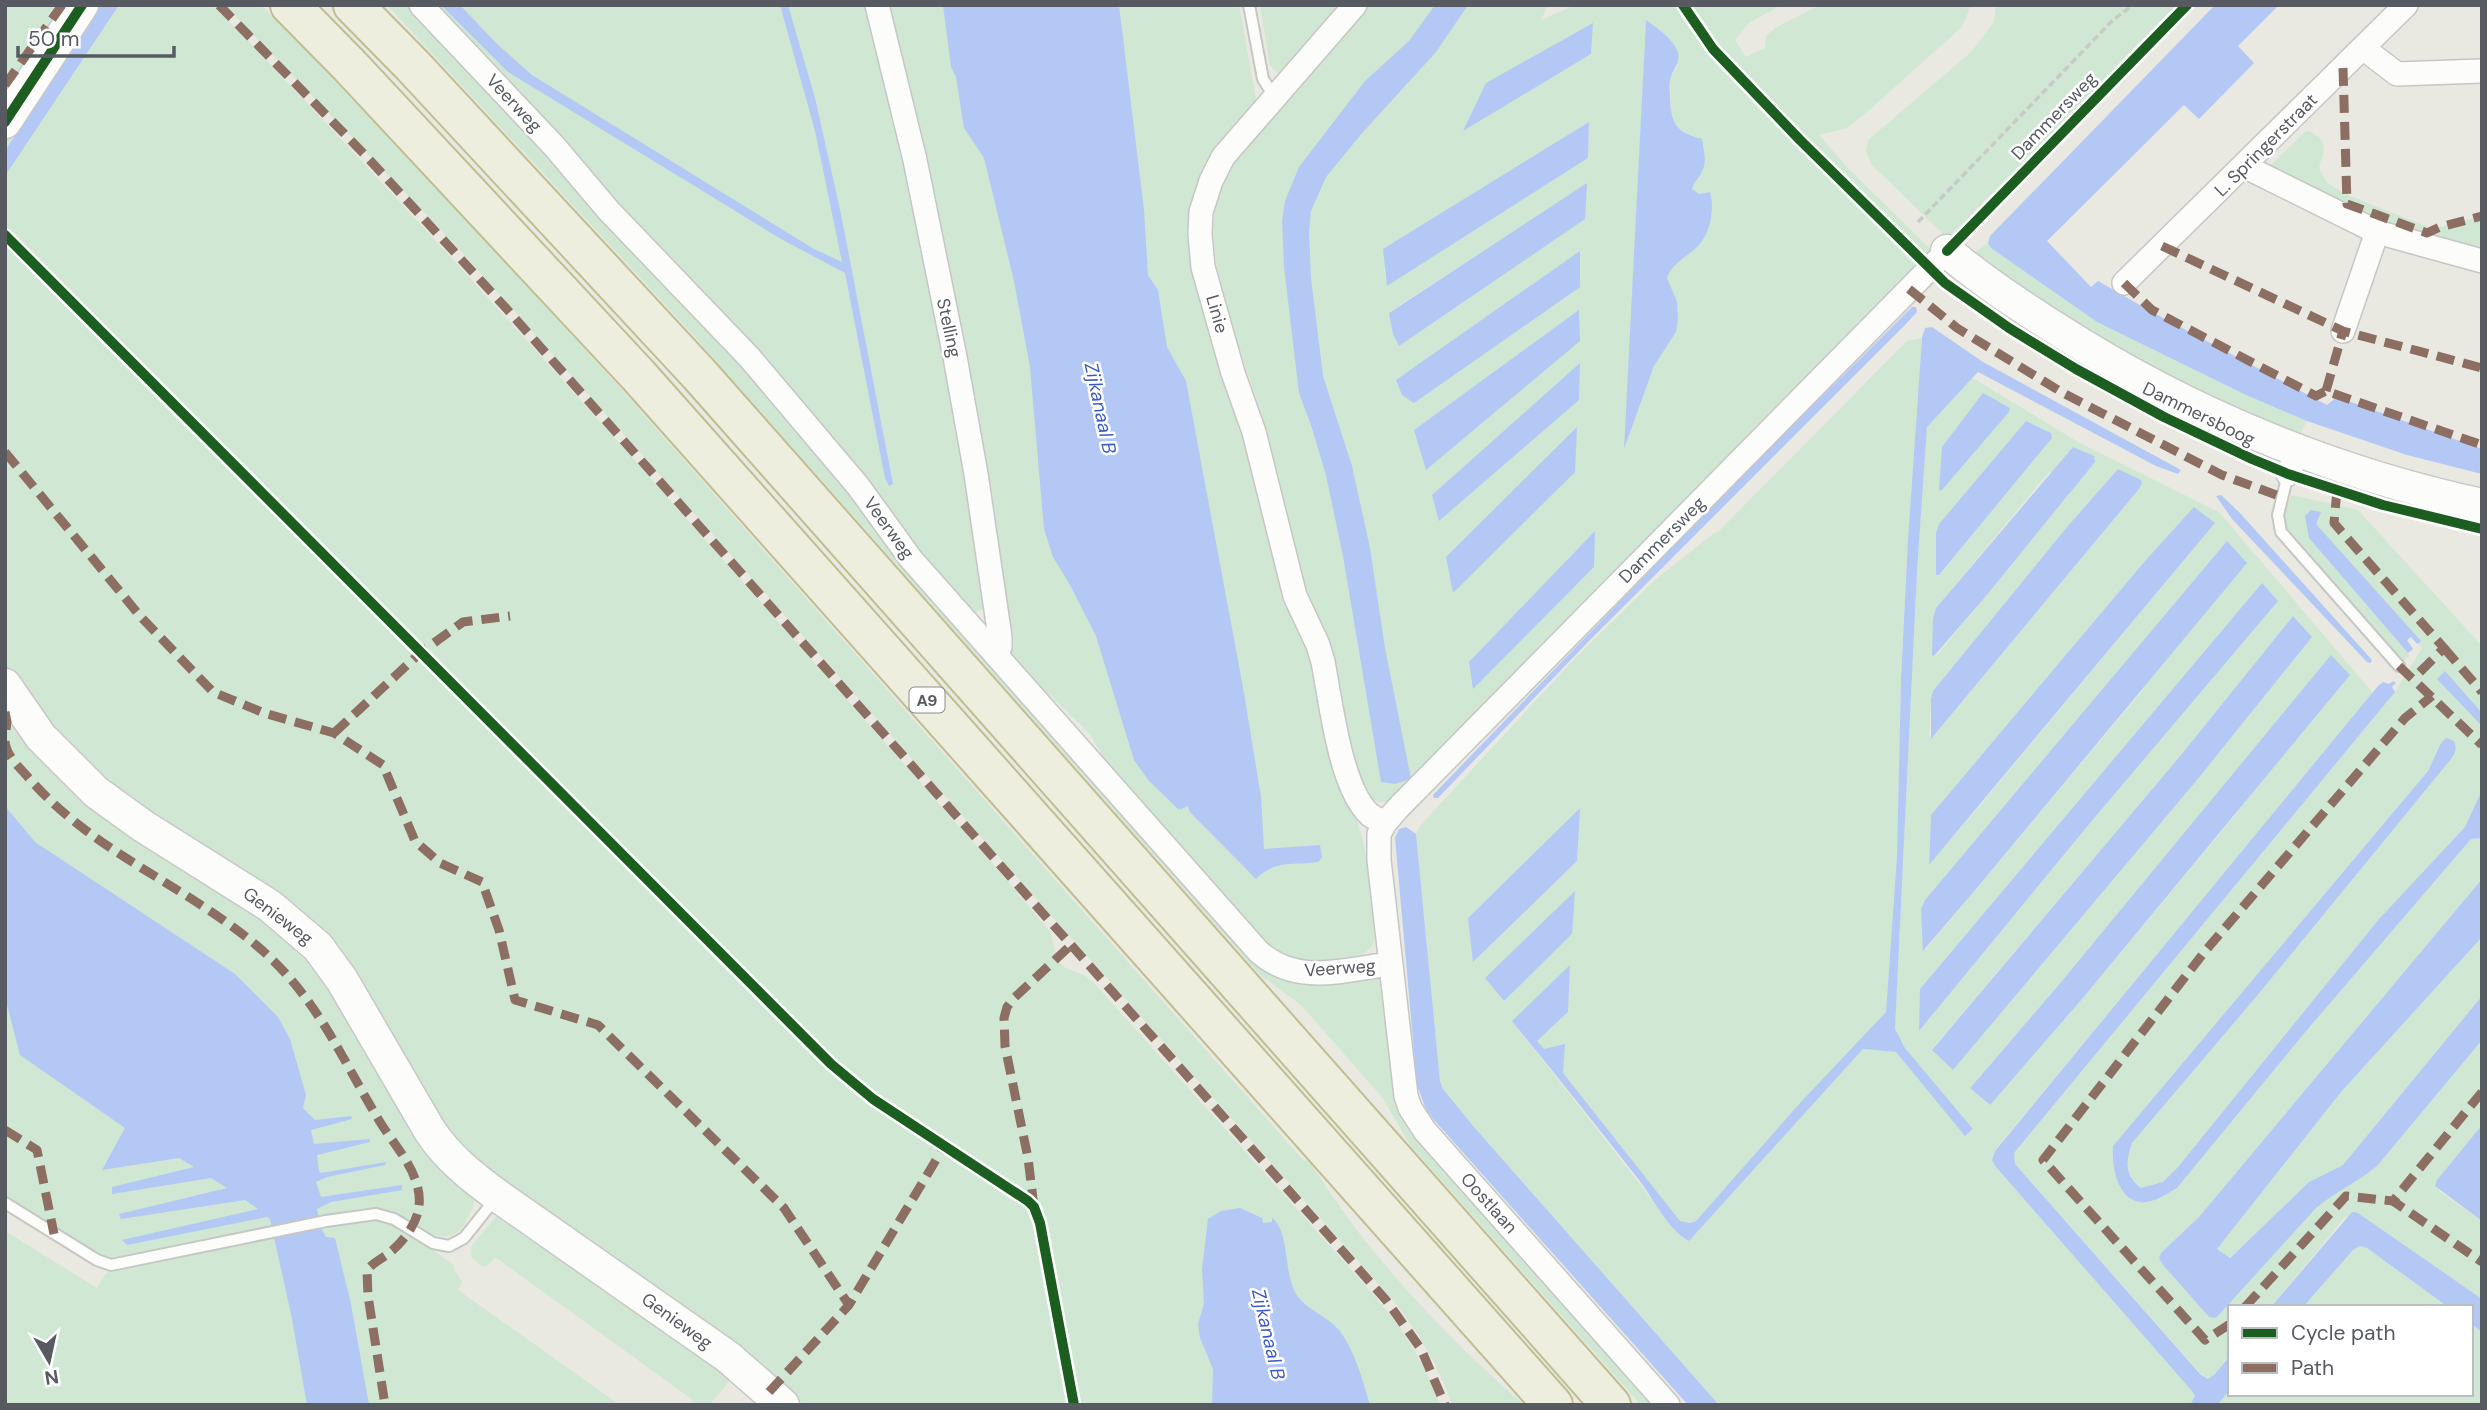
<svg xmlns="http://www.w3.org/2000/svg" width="2487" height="1410" font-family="'DM Sans',sans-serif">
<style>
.green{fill:#cfe7d3;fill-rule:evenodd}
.water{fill:#b4c8f6}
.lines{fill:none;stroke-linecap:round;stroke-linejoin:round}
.lane-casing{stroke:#c6c6c5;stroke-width:14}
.street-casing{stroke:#c6c6c5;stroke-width:26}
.secondary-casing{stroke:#c8c8c8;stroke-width:35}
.highway-casing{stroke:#c0be90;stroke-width:42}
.path{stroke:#c6cbc9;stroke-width:3.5;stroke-dasharray:7 3.5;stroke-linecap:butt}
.lane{stroke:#fcfcfb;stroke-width:10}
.street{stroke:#fcfcfb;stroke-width:23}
.secondary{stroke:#fcfcfb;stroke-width:32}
.highway{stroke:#eeeedf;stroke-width:38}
.quiet{stroke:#8d6e63;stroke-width:9;stroke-dasharray:18 9;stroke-linecap:butt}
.cycleway-casing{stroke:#fff;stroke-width:15}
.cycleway{stroke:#1b5e20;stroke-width:10}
.labels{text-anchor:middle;stroke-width:5;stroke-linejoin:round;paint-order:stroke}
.shield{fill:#fff;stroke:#8a8c90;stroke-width:2}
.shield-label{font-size:16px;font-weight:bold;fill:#585a61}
.street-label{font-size:18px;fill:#585a61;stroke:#fff}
.water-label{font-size:19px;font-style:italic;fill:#3d5bc5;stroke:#fff}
</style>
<rect width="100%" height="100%" fill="#e9e9e2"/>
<g class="green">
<path d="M5,5H74L5,108Z"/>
<path d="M91,5H213C490,290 749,591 1013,887L1051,933L1057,960L1064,967L1084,975L1095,984L1371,1292C1401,1326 1425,1362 1440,1405H1079L1045,1227L1040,1209L1031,1198L969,1154L877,1096L838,1066L5,228V134Z"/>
<path d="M225,5H261L434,184L613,380L1304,1161L1308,1160C1327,1188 1346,1217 1367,1243C1414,1302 1468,1356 1524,1405H1452C1439,1366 1418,1332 1393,1300L461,251Z"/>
<path d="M387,5H411L745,364L1258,961L1377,976L1382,979L1400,1093L1661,1405H1641L1410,1145L1382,1097L1301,1005L1260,975L684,325Z"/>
<path d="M430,5H873L951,365L986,607L971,615L569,154L556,131L528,101L508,89Z"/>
<path d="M881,5H1239L1257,104L1197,202L1311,642L1343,792C1346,801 1351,808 1355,816C1365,840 1380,913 1375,938C1373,947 1366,953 1358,957C1333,968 1303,962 1278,960L1109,766L1089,733L1050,695L1025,676L1010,658Z"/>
<path d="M1260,5H1347L1284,74H1279L1270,66Z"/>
<path d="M1363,5H1548L1541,20L1575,5H1678C1744,101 1838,183 1921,264L1393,800C1380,805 1370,801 1361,790L1306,596L1307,592C1292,536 1280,478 1264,422C1244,353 1192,250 1224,180C1239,149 1262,125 1284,99C1310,68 1337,36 1363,5ZM1646,21L1678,65L1670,78L1671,114L1675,126L1692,137L1703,171L1694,181L1692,190L1699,194L1710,192L1712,215L1679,262L1670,268L1667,278L1676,332L1654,366L1625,446ZM1592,23L1591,54L1463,130ZM1589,123L1588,158L1387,286L1384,268ZM1586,184H1587L1398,346L1389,312ZM1579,311V341L1427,469L1414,430Z"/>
<path d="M1690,5H1781L1749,23L1735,40L1746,57L1765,48L1766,36L1775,28L1820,5H1971L1962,27L1867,112L1847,128L1819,135L1847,167L1931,250L1927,257L1874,210L1719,47Z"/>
<path d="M1996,5H2180L1957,233L1943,234L1872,165L1866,152L1868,140L1971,52L1994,22Z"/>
<path d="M2307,130C2329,141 2325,146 2319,168L2327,183L2348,195L2428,227H2440L2482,216V257L2456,252L2273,175L2267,169Z"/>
<path d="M5,241L824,1064L857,1093L974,1169L1028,1208L1038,1239L1069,1405H798L462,1155L356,985L95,779L17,686L5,666Z"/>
<path d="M1988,243L2097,322L2246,395L2307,421L2286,461L2139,400L2078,365L1995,309L1951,269Z"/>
<path d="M1922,338L1908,539L1901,679L1897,855L1886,1012L1696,1221L1690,1223L1680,1222L1536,1041L1568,1012L1512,1021L1664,1215L1683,1237L1689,1241L1863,1049L1896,1052L1966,1135L1973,1129L1905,1048L1895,1029L1917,572L1927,426L1973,378L2078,442L2219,512L2373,693L1995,1150L1993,1160L1996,1167L2190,1388L2195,1396L2190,1405H1719L1474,1127L1443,1089L1440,1081L1416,834L1420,826L1576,657L1655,580L1714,533L1718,532L1907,341ZM2026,421L2051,433L2052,438L1940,574L1936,575V533L1939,524ZM2095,459L2063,502L1937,655L1934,656L1933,618L1936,608L2048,473ZM2118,469L2142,483L2139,489L1933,737H1929L1931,699L1933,691L2067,527ZM2195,507L2214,524L1973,814L1929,864L1931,815L2145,561ZM2227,541L2142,691L1925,950L1921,909L1925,900ZM2262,583L2095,817L1920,1030V989ZM2293,616L2312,637L2197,780L1953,1070L1932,1049L2181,755ZM2332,656L2237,813L2082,999L1989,1105L1970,1087L2062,981ZM1579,809H1580L1474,961L1468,918ZM1572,934L1504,1000L1486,979V978Z"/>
<path d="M2292,495L2358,510L2482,646V713L2445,672L2482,726V790L2465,827L2379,919L2178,1167L2163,1182L2141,1188C2125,1175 2126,1161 2132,1143L2256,997L2451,759L2441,743L2428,771L2113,1146L2112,1158L2131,1198L2177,1188L2307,1030L2471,839L2482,838V879L2199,1217L2161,1253L2159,1258L2163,1265L2209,1317L2316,1208C2335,1192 2358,1182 2377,1166L2482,1040V1125L2437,1180L2439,1191L2482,1221V1299L2358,1213L2345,1217L2271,1307H2230C2230,1336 2236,1361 2208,1379L2202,1375L2015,1164L2014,1153L2395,692L2422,648L2323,539L2309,538L2408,653L2409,656L2403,662L2287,534L2283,516Z"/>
<path d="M5,702L305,947L476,1196C453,1280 413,1207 366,1209L110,1260L5,1196Z"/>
<path d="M2482,937V996L2343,1165L2309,1182L2229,1258L2217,1249L2341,1092Z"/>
<path d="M500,1212L734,1376L709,1405H690L693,1400L495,1257L487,1266H482L471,1257L472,1245Z"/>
<path d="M364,1219C398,1219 426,1246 453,1264L455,1271L462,1282L458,1290L620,1405H5V1231L97,1288L106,1273Z"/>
<path d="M2360,1246L2367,1248L2448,1307H2303L2353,1250Z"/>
<path d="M2471,1324L2482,1332V1405H2217L2230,1390V1394H2471Z"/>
</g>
<g class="water">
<path d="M100,5H119L5,176V151Z"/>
<path d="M441,5H460L497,44L532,75L814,249L842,262L815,131L780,5H788L815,98L841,214L893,484L889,486L885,478L845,273L781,239L508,72Z"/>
<path d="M943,5H1119L1144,210L1148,275L1158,290L1167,347L1186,381L1244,693L1261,797L1264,849L1320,845L1322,858L1318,862C1293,866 1275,859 1256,879L1189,811L1188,806L1180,810L1179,807V810L1149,781L1134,760L1096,636L1070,585L1053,557L1044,529L1030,367L1014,281L984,158L964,128L956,77L951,67Z"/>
<path d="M1435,5H1468L1436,52L1363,132L1326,177L1311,211L1309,232L1311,278L1323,376L1352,466L1370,548L1385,648L1411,779L1395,784L1381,782L1343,556L1326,475L1311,425L1299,393L1284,267L1282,221L1285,201L1299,167L1365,81L1409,41Z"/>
<path d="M2215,5H2279L2238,46L2254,63L2199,119L2184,105L2047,241L2091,287L2098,281L2152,312L2327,405L2337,397L2482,449V474L2407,455L2307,421L2246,395L2097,322L1991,248L1988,243L1990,236Z"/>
<path d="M1646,20C1658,29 1670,36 1677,50C1682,63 1672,69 1670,80C1669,85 1670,92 1670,97C1671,123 1675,132 1702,139C1703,149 1707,159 1703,169C1701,176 1694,181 1692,189L1699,194L1710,192C1715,209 1710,234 1698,246C1687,257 1672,263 1667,278L1677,302L1678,319L1676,332L1654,366L1624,449Z"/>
<path d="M1593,23L1591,54L1463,131L1486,83Z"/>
<path d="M1589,122L1588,158L1387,286L1383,249Z"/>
<path d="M1587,183L1585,219L1399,346L1393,334L1389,313Z"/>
<path d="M1580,251V287L1414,403L1402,395L1396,380Z"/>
<path d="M1912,307H1916L1917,312L1904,326L1587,643L1438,798H1434L1433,795L1717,501Z"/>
<path d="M1579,310L1580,341L1426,470L1414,430Z"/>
<path d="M1932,327L1983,362L2181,470L2178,474L2156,466L1978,372L1927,427L1917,572L1895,1029L1905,1048L1973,1129L1965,1136L1896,1052L1863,1049L1689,1241C1667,1229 1654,1199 1639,1180C1597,1126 1554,1073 1512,1021L1570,965L1568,1012L1537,1041L1544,1049L1565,1044L1563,1073L1680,1221L1690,1223L1696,1221L1800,1103L1886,1012L1897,855L1901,679L1908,539L1922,338L1925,328Z"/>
<path d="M1580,363L1579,400L1439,521L1432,495Z"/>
<path d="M1983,393L2010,408L2009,412L1941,491L1939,490L1942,447Z"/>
<path d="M2026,421L2051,433L2052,438L1939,575H1936V533L1939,524Z"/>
<path d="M1577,427L1575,472L1453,593L1446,557Z"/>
<path d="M2073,447L2094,456L2095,462L1986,596L1934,656L1932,655L1933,618L1936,608Z"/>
<path d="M2118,469L2141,480L2142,483L2139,489L1931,739V699L1933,691L2067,527Z"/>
<path d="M2221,495L2240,513L2372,660L2371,663L2367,662L2232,519L2216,496Z"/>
<path d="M2194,507L2215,523L1929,865L1931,815L2145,561Z"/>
<path d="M2311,510L2321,512L2316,524L2421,641L2417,644L2411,637L2407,640L2413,649L2408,653L2309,538L2305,516Z"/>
<path d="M1595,531L1594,567L1473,689L1469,662Z"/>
<path d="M2227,541L2247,563L1976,889L1923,951L1921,909L1925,900Z"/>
<path d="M2262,583L2278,601L2095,817L1919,1031L1920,989Z"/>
<path d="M2293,616L2312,637L2197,780L1953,1070L1932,1050L2181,755Z"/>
<path d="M2331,655L2350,675L2082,999L1990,1105L1970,1088L2062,981Z"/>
<path d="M2445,671L2482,713V726L2437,679Z"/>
<path d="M2393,681L2396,683L2392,687L2395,692L2014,1153L2015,1164L2201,1375L2208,1379L2214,1375L2230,1356V1390L2217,1405H2190L2195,1396L2192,1391L1996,1167L1992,1160L1995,1151L2378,686L2383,682L2389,684Z"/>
<path d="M2446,738L2454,741C2457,749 2456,752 2451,759L2256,997L2132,1143C2126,1161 2124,1175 2141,1188L2163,1182L2178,1167L2379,919L2465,827L2482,790V838L2471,839L2307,1030L2177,1188C2168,1193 2157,1201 2146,1202C2118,1205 2111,1166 2113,1146L2428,771L2441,743Z"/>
<path d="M5,806L35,842L235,974L278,1017L290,1039L306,1095L303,1108L315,1120L351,1116L352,1119L311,1130L314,1144L370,1139V1142L317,1155L319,1171L321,1173L386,1162L385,1165L327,1177L316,1182L321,1197L402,1185V1190L331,1202L317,1209L321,1228L326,1237L335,1238L351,1304L369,1405H307L292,1319L270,1219L267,1217L127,1245L122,1240L258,1209L245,1200L121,1219L119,1214L227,1188L211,1178L112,1194V1187L194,1167L179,1158L102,1170L125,1128L20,1055L5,997Z"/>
<path d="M1580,808L1577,861L1473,962L1468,918Z"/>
<path d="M1406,827L1416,834L1440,1081L1443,1089L1474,1127L1719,1405H1688L1427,1112L1417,1085L1395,838L1399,829Z"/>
<path d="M2482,879V937L2341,1092L2217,1249L2230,1258L2309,1182L2343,1165L2482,996V1040L2377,1166C2358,1182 2335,1192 2316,1208L2216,1318L2209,1317L2163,1265L2159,1258L2161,1253L2199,1217Z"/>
<path d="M1575,891L1572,934L1504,1001L1485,978Z"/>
<path d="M2482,1125V1221L2435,1186L2437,1180Z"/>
<path d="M1240,1208L1262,1218L1263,1223L1272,1222V1218C1290,1232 1283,1271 1296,1294C1305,1309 1327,1316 1338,1329C1354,1348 1363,1381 1370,1405H1212L1213,1369L1200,1338L1198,1324L1204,1304L1202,1269L1208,1219L1221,1211Z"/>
<path d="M2352,1212L2358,1213L2482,1299V1332L2471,1324V1307H2448L2367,1248L2360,1246L2353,1250L2303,1307H2271Z"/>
</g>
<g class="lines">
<g class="lane-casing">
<g id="lane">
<path d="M1249,5L1263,79L1274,96"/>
<path d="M2288,474L2278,515L2281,532L2399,666"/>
<path d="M5,1203L97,1260L111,1265L326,1221L376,1214L394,1219L433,1243L449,1246L464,1238L496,1198"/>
</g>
</g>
<g class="street-casing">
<g id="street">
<path d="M421,5L554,146L609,211L749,357L858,486L911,559L1258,951C1295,986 1344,970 1390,964"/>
<path d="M877,5L915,160L955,357L976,474L1000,637V647L996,653"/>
<path d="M1355,5L1223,157L1211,181L1201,212L1200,234L1203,267L1233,373L1254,432L1295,596L1318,645L1323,662C1331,702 1340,788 1370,815C1374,818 1380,820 1385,823"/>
<path d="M2363,48L2397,74L2482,71"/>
<path d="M2244,166L2377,232L2482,261"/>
<path d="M2124,283L2406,5"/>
<path d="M2343,331L2377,232"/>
<path d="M2288,474L2298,450"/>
<path d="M1668,1405L1425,1131L1410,1108L1406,1096L1379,860V834L1385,823L1398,808L1947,251"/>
</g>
</g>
<g class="secondary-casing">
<g id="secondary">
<path d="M5,122L82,5"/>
<path d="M1947,251C1982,281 2020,306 2060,331C2188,413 2333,473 2482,505"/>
<path d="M5,685L41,737L96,792L143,826L270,906L318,947L342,980L430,1131C448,1158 472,1177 498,1196L728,1357L783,1405"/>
</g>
</g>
<g class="highway-casing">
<g id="highway">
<path d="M290,5L350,66L638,375L1553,1405"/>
<path d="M353,5L413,66L699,374L1611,1405"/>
</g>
</g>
<path class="path" d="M1918,222L2113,20L2133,5"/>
<use href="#lane" class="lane"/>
<use href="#street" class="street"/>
<use href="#secondary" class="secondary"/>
<use href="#highway" class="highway"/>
<g class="quiet">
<path d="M219,5L366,156L505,307L1386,1300L1421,1349L1445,1405"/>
<path d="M2343,68L2347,204L2427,233L2440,227L2482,216"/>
<path d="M5,85L62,5"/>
<path d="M2162,246L2343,331L2482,368"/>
<path d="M2124,283L2152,310L2316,396L2326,391L2482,445"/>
<path d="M1909,289L1957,328L2063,393L2222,475L2282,497"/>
<path d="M2326,391L2343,331"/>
<path d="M5,452L140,616L213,692L264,713L334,733L383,765L415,841L440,863L482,882L499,930L515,1000L598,1025L784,1208L849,1305L945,1145"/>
<path d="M2337,490L2334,523L2444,648L2414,678"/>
<path d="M2444,648L2482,692"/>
<path d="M2399,666L2482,745"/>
<path d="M5,712L7,722L5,737"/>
<path d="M334,733L420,653L463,622L510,616"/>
<path d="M5,741C6,755 18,766 27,776C92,852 182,883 256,945C317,996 340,1056 380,1122C396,1148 426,1178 418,1212C414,1228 401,1244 388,1254C381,1259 373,1263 367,1270L368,1296L385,1405"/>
<path d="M2482,1092L2393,1201L2482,1262"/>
<path d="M5,1130L37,1150L54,1234"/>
<path d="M1034,1207L1028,1158L1005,1046L1004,1018L1007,1007L1014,998L1070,946"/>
<path d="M2245,1307L2346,1196L2393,1201"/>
<path d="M2230,1324L2205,1340L2043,1160L2206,950L2405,718L2432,696"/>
<path d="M769,1392L849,1305"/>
</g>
<g class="cycleway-casing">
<g id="cycleway">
<path d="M1683,5L1713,49L1800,140L1945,283L2009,328L2076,369L2164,417L2252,459L2288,474L2383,505L2482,529"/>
<path d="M5,122L82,5"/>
<path d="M5,235L831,1064L873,1099L1028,1201L1034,1207L1040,1223L1074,1405"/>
<path d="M1947,251L2187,5"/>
</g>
</g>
<use href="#cycleway" class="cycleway"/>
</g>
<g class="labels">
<rect class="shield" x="909.5" y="687.5" width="35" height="25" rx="5"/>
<g class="shield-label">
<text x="927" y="706">A9</text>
</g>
<g class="street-label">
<text transform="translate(514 103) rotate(47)" y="6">Veerweg</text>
<text transform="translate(2054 116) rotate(-46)" y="6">Dammersweg</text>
<text transform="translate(2266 145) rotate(-45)" y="6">L. Springerstraat</text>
<text transform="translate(1217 314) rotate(74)" y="6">Linie</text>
<text transform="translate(949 328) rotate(78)" y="6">Stelling</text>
<text transform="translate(2199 414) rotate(26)" y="6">Dammersboog</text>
<text transform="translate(889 528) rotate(54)" y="6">Veerweg</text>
<text transform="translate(1662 540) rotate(-45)" y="6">Dammersweg</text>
<text transform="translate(278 916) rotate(37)" y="6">Genieweg</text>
<text transform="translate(1340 968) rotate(-4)" y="6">Veerweg</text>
<text transform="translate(1489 1203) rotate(48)" y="6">Oostlaan</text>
<text transform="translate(677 1321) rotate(36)" y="6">Genieweg</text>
</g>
<g class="water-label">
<text transform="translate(1101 408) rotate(78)" y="7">Zijkanaal B</text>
<text transform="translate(1269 1334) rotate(77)" y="7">Zijkanaal B</text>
</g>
</g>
<rect width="2487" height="1410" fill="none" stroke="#585a61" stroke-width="14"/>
<rect x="2228" y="1305" width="245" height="91" fill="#ffffff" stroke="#bcbdc0" stroke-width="2"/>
<rect x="2242" y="1328" width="35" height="10" fill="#1b5e20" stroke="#bcbdc0" stroke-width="2"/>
<text x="2291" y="1340" font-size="21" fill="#585a61">Cycle path</text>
<rect x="2242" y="1363" width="35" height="10" fill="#8d6e63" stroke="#bcbdc0" stroke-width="2"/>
<text x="2291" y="1375" font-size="21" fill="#585a61">Path</text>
<g transform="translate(49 1361) rotate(171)" stroke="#ffffff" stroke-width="5" paint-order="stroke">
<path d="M0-5L12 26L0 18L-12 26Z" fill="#585a61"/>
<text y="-10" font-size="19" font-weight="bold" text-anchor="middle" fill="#585a61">N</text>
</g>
<path d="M18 46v10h156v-10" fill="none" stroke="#585a61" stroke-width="3.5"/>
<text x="28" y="46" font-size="21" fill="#585a61" stroke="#ffffff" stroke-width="5" paint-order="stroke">50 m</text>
</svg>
